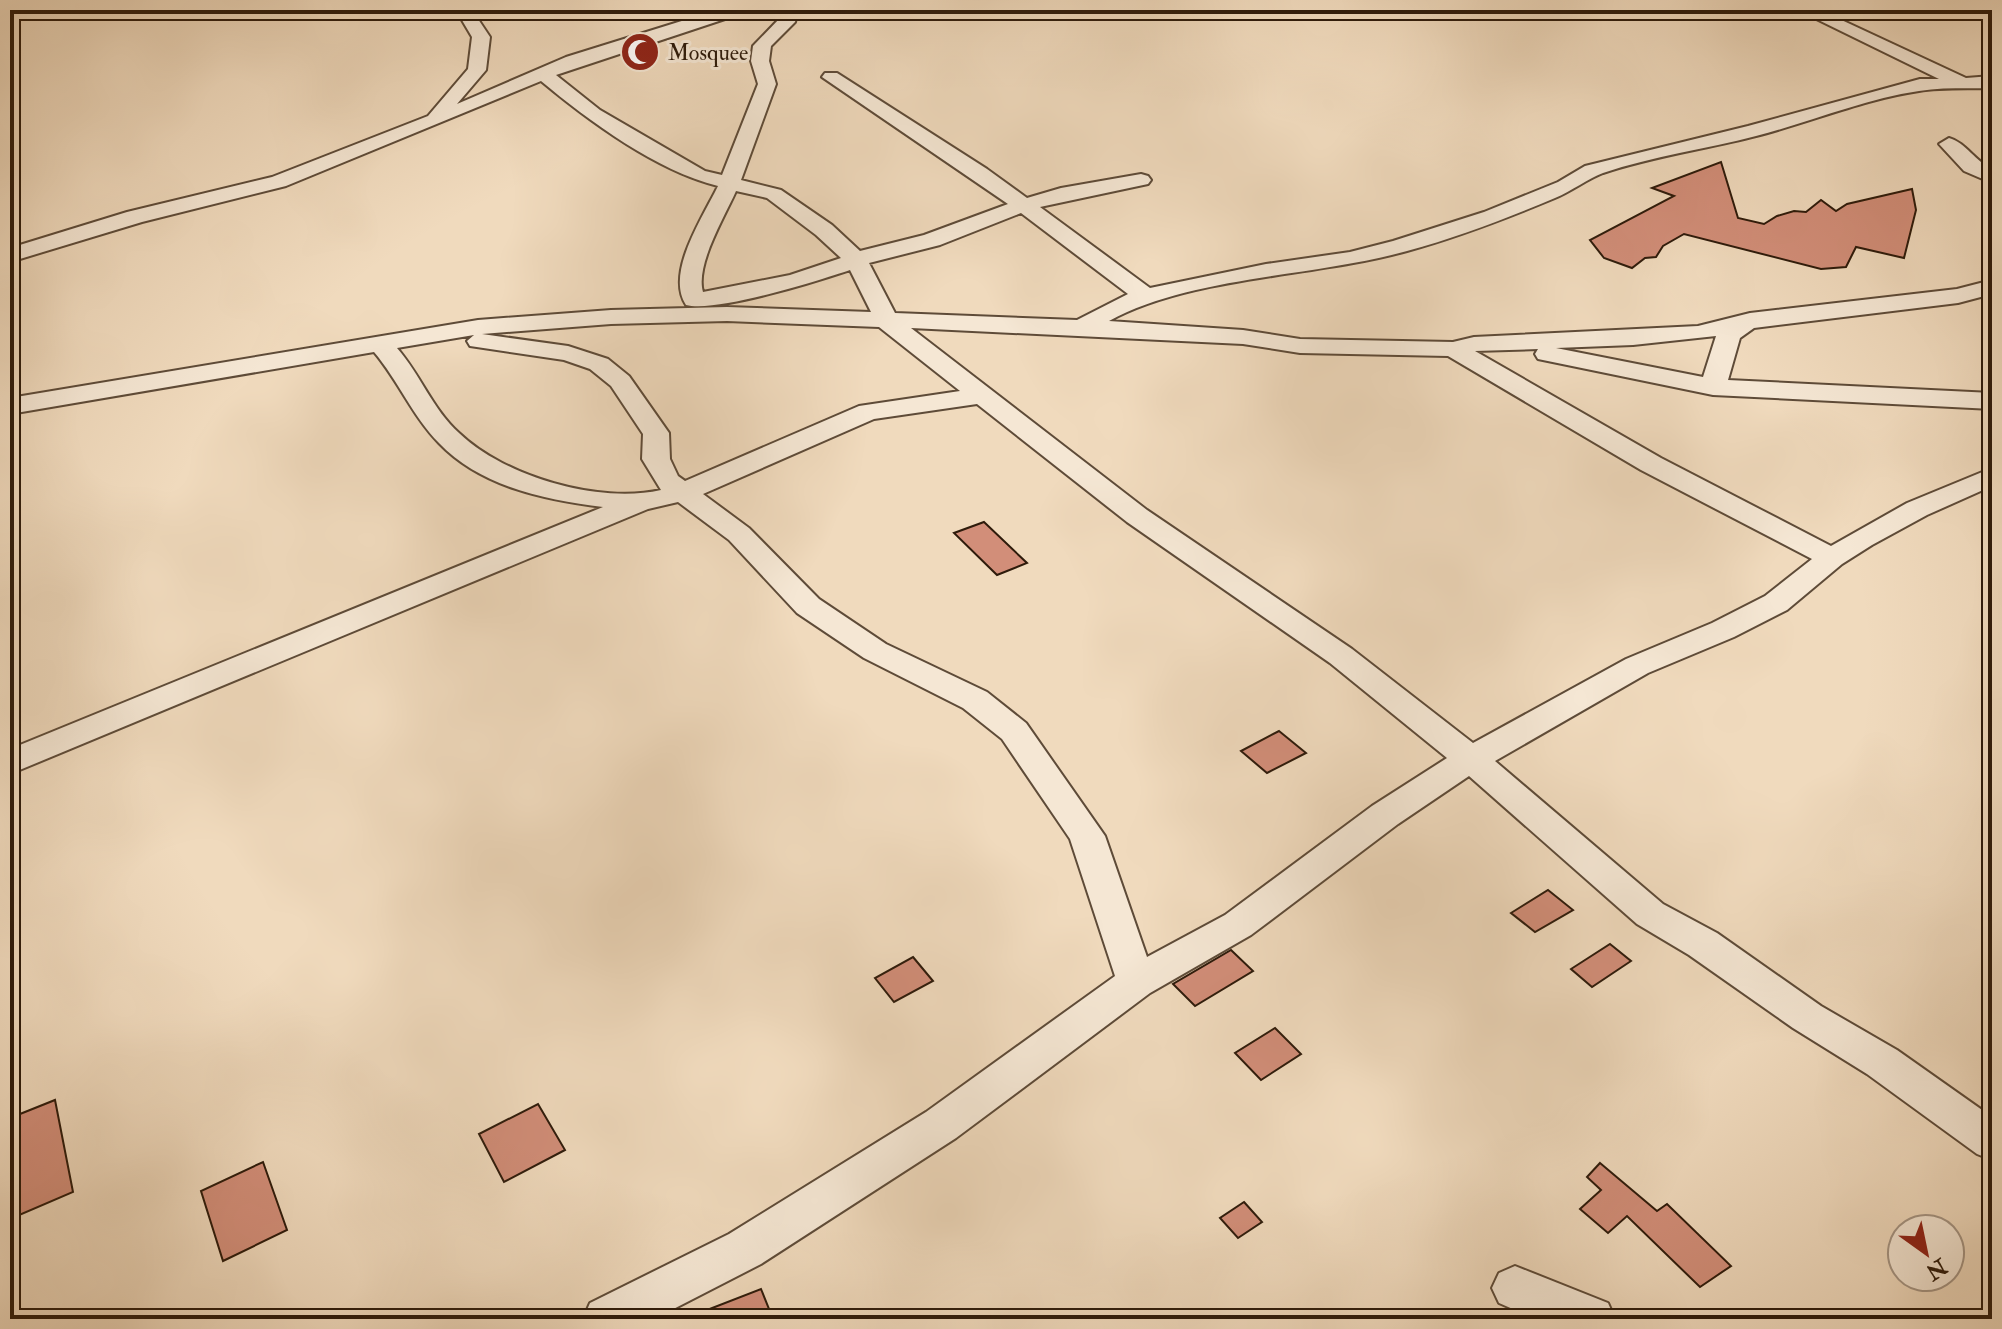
<svg xmlns="http://www.w3.org/2000/svg" width="2002" height="1329" font-family="'IM FELL Double Pica',serif">
<style>
.building{fill:#d28e79;stroke:#2e1b0b;stroke-width:2}
.lines{fill:none;stroke-linecap:round;stroke-linejoin:round}
.street-casing{stroke:#5e4b38;stroke-width:4}
.street{fill:#f5e7d4;fill-rule:evenodd}
.labels{text-anchor:middle;stroke-width:6;stroke-linejoin:round;paint-order:stroke}
.far-poi-label{font-size:22px;fill:#2e1b0b;stroke:#f5e7d4;text-anchor:start}
</style>
<rect width="100%" height="100%" fill="#f0dabd"/>
<filter id="stains"><feTurbulence type="fractalNoise" baseFrequency=".0025" numOctaves="4"/><feColorMatrix values="0 0 0 0 .2 0 0 0 0 .09 0 0 0 0 .02 0 0 0 .5 -.17"/></filter>
<radialGradient id="worn" r=".72"><stop offset=".6" stop-color="#630" stop-opacity="0"/><stop offset="1" stop-color="#630" stop-opacity=".3"/></radialGradient>
<g class="building">
<path d="M1721,162L1738,218L1764,224L1777,216L1794,211L1806,212L1821,200L1836,211L1847,204L1912,189L1916,210L1904,258L1856,247L1846,267L1821,269L1684,234L1663,246L1656,257L1645,258L1632,268L1604,258L1590,240L1674,196L1652,188Z"/>
<path d="M984,522L1027,563L997,575L954,533Z"/>
<path d="M1279,731L1306,753L1267,773L1241,751Z"/>
<path d="M1548,890L1573,910L1535,932L1511,913Z"/>
<path d="M1610,944L1631,961L1592,987L1571,969Z"/>
<path d="M1231,950L1253,971L1195,1006L1173,984Z"/>
<path d="M913,957L933,981L894,1002L875,978Z"/>
<path d="M1275,1028L1301,1054L1261,1080L1235,1053Z"/>
<path d="M55,1100L73,1192L10,1219V1118Z"/>
<path d="M538,1104L565,1150L504,1182L479,1134Z"/>
<path d="M263,1162L287,1230L223,1261L201,1191Z"/>
<path d="M1600,1163L1657,1211L1667,1204L1731,1266L1700,1287L1627,1216L1608,1233L1580,1209L1601,1190L1587,1177Z"/>
<path d="M1244,1202L1262,1222L1238,1238L1220,1218Z"/>
<path d="M761,1289L773,1319H689V1317Z"/>
</g>
<g class="lines">
<g class="street-casing">
<g id="street">
<path d="M456,10H472L490,37L486,70L457,104L566,57L717,10H742L740,14L556,75L600,110L705,171L722,175L758,84L751,61L753,46L781,17L782,10H798L795,22L771,46L769,61L776,84L741,180L781,190L832,225L860,251L924,235L1008,204L822,77L825,73H837L987,169L1027,198L1061,188L1141,174L1148,176L1151,180L1148,184L1040,207L1150,288L1266,264L1350,252L1393,241L1484,212L1558,182L1585,166L1748,126L1920,79H1939L1798,10H1820L1966,78L1992,76V88C1968,89 1943,87 1919,91C1864,99 1811,122 1756,136C1706,149 1653,156 1603,173C1587,179 1572,191 1555,198C1507,218 1458,237 1407,251C1315,277 1191,276 1109,321L1243,330L1300,339L1453,342L1474,337L1698,326L1750,313L1957,289L1992,280V294L1958,303L1754,328L1740,338L1728,380L1992,393V409L1713,395L1538,359L1535,354L1538,349L1475,351L1661,458L1831,546L1907,503L1992,468V486L1927,515L1872,545L1842,564L1787,610L1734,637L1648,673L1495,761L1663,904L1717,933L1821,1006L1897,1050L1992,1117V1160L1977,1154L1867,1074L1793,1028L1689,955L1637,924L1469,776L1398,824L1251,935L1150,993L956,1138L761,1264L654,1319H583L590,1303L729,1234L926,1112L1115,976L1070,839L1002,739L963,708L864,658L797,613L729,540L678,502L648,509L10,774V749L603,507C546,500 481,487 439,443C413,417 398,380 374,352L10,414V398L478,320L611,310L727,307L871,312L850,270C817,281 716,313 686,305C665,273 703,217 718,186C657,171 589,121 541,81L286,186L142,222L10,262V248L127,212L272,177L428,116L468,69L472,37ZM736,191L767,198L816,235L841,258L790,275L703,292C695,265 725,216 736,191ZM1021,213L1128,294L1077,320L895,313L869,263L940,245ZM727,321L879,327L960,391L859,406L685,481L678,476L670,459L669,433L629,376L608,359L568,346L482,334L611,324ZM911,328L1243,344L1300,353L1448,356L1641,470L1812,559L1765,596L1712,623L1626,659L1473,743L1352,649L1147,510ZM474,335L467,341L470,346L564,360L590,369L611,386L643,434L642,459L661,490C599,504 505,477 459,433C433,410 420,374 397,348ZM1716,336L1703,377L1556,348L1633,345ZM977,404L1127,522L1330,663L1447,758L1372,806L1225,915L1147,957L1105,836L1026,723L987,692L886,644L819,599L749,528L703,494L874,419Z"/>
<path d="M1949,138C1965,142 1976,162 1992,169V183L1964,171L1939,144Z"/>
<path d="M1515,1266L1608,1303L1615,1319H1536L1499,1303L1492,1288L1499,1273Z"/>
</g>
</g>
<use href="#street" class="street"/>
</g>
<defs>
<g id="mosque-disc" transform="scale(2)"><circle r="9.5" fill="#8f2418" stroke="#f5e7d4"/><path d="M3.5-4.9A6 6 0 1 0 3.5 4.9A5 5 0 1 1 3.5-4.9Z" fill="#fff"/></g>
</defs>
<g fill-rule="evenodd">
<use href="#mosque-disc" x="640" y="52"/>
</g>
<g class="labels">
<g class="far-poi-label">
<text x="668" y="60">Mosquee</text>
</g>
</g>
<rect width="2002" height="1329" fill="none" stroke="#f0dabd" stroke-width="40"/>
<rect x="12" y="12" width="1978" height="1305" fill="none" stroke="#2e1b0b" stroke-width="4"/>
<rect x="20" y="20" width="1962" height="1289" fill="none" stroke="#2e1b0b" stroke-width="2"/>
<g transform="translate(1926 1253) rotate(147)"><circle r="38" fill="#f5e7d4" stroke="#a59584" stroke-width="2"/>
<path d="M0-6L14 30L0 20L-14 30Z" fill="#8f2418"/>
<text y="-12" font-size="22" font-weight="bold" text-anchor="middle" fill="#2e1b0b">N</text>
</g>
<rect width="100%" height="100%" filter="url(#stains)"/>
<rect width="100%" height="100%" fill="url(#worn)"/>
</svg>
